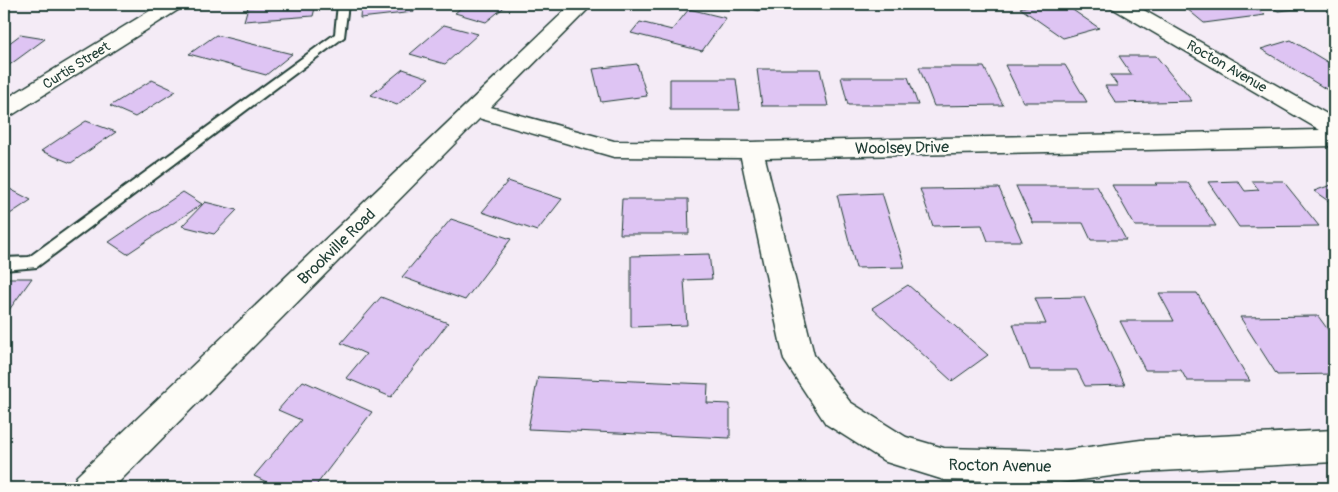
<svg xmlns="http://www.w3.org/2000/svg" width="1338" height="492" font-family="Pangolin,sans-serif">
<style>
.building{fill:#dec4f3;stroke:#1f3d34}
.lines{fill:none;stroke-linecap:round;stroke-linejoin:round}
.lane-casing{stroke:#1f3d34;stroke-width:4}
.street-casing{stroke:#1f3d34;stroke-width:3}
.secondary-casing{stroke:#1f3d34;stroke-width:3}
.lane{fill:#fdfcf7;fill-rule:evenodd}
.street{fill:#fdfcf7;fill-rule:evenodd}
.secondary{fill:#fdfcf7;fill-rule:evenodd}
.labels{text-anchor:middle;stroke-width:4.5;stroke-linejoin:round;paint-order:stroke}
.far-street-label{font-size:14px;fill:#1f3d34;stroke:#fdfcf7}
.street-label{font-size:16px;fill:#1f3d34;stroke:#fdfcf7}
</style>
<rect width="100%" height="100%" fill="#f4ebf6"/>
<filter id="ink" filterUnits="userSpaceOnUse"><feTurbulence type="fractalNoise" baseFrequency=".02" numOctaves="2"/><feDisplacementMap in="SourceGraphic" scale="10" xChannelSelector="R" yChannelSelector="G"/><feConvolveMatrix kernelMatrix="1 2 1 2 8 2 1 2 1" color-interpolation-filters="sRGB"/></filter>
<g filter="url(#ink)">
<g class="building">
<path d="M286,4H316L313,16L244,21L248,7Z"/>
<path d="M361,4H414V12L360,18Z"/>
<path d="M466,4H508L486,22L455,13Z"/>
<path d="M729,4H764L760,11Z"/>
<path d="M1035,4H1064L1099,28L1063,38L1020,8Z"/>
<path d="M1181,4H1250L1265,15L1204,23Z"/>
<path d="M1267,4H1330L1332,5L1278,11Z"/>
<path d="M689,9L726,18L702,51L631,33L640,22L672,30Z"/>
<path d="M444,25L478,34L445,64L410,54Z"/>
<path d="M20,35L45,39L4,69V47Z"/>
<path d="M216,35L292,54L266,75L189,54Z"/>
<path d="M1291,40L1334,66V94L1261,49Z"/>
<path d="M1119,56H1156L1192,101L1116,103L1105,86H1118L1110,75H1132Z"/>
<path d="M637,64L647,96L601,102L593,69Z"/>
<path d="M1005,65H1065L1087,102H1023Z"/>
<path d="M919,67H984L1003,105L934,106Z"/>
<path d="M403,69L429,78L397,105L371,95Z"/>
<path d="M757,69H820L828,106H762Z"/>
<path d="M841,77H908L918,105H848Z"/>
<path d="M670,79H736L740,110H670Z"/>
<path d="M152,80L176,91L135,117L110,106Z"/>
<path d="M86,121L116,132L71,163L41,151Z"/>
<path d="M508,181L562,199L537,231L482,212Z"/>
<path d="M1238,181L1245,191L1259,190L1252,181H1283L1319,226L1239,227L1208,182Z"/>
<path d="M1155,183H1188L1216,226H1135L1112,185H1157Z"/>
<path d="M1334,184V205L1314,191Z"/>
<path d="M4,186L31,200L4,218Z"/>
<path d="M1016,186H1097L1126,240H1091L1083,223H1033Z"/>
<path d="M999,188L1022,241H988L982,225L933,226L920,189Z"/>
<path d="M183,192L202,204L127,254L109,242Z"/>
<path d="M882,193L905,267L856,268L837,195Z"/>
<path d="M622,199H688L689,234H620Z"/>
<path d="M205,202L237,210L214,234L182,226Z"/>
<path d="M451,219L511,239L465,300L402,277Z"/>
<path d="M709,254L712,279L684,280L687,325L631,327V256Z"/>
<path d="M4,278H32L4,317Z"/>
<path d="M908,285L988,355L952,381L872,308Z"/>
<path d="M1159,293H1197L1250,381H1187L1181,370H1145L1120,321H1174Z"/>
<path d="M381,297L448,323L391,397L346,378L366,354L341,343Z"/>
<path d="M1084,297L1125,385L1085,386L1077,370H1030L1013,324H1046L1035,298Z"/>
<path d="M1318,316L1334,338V374L1277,375L1240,317Z"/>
<path d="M538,377L708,384L707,403L730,404V438L528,429Z"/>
<path d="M303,381L372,412L314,488H279L254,476L301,420L278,410Z"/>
</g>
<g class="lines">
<g class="lane-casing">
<path id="lane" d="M338,4H348L344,37L37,267L4,270V258L29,257L335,34Z"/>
</g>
<g class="street-casing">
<g id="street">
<path d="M161,4H184L181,8L12,115L4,117V100Z"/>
<path d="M1109,4H1133L1334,118V146L765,158L814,355L850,402L906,437L944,448L1059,451L1141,440L1334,430V462L1141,472L1059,483L944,480L886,462L826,424L784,360L741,158L614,157L468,115L464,110L468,105L476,103L614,141L751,142L1320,130L1112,8Z"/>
</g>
</g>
<g class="secondary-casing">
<path id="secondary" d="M572,4H593L113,488H71L77,476Z"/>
</g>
<use href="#lane" class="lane"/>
<use href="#street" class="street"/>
<use href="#secondary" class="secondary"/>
</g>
</g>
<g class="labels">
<g class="far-street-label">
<text transform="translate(76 65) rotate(-32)" y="5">Curtis Street</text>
<text transform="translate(1227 66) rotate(30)" y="5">Rocton Avenue</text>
</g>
<g class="street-label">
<text transform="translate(902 147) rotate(-1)" y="6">Woolsey Drive</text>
<text transform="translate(336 246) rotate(-44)" y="6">Brookville Road</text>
<text transform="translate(1000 465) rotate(1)" y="6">Rocton Avenue</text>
</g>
</g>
<rect width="1338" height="492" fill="none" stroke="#fdfcf7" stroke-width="20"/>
<rect x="10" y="10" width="1318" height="472" fill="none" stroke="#1f3d34" stroke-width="2" filter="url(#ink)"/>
</svg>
